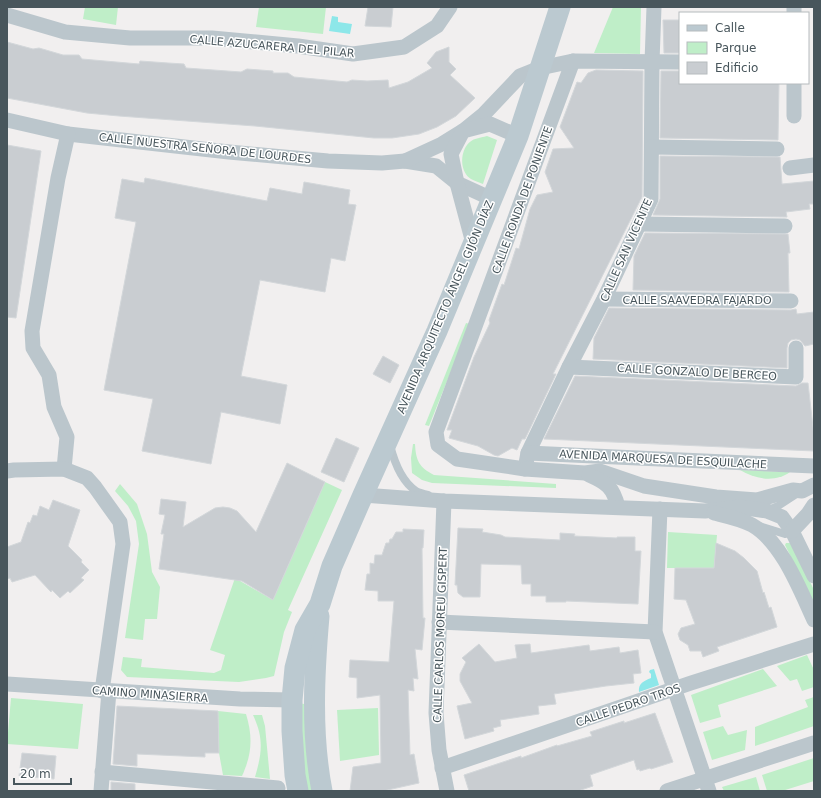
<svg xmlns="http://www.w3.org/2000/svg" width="821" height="798" font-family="'DejaVu Sans',sans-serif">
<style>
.green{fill:#bfeec8}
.water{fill:#8de7e9}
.building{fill:#c9cdd1;stroke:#d3d7da}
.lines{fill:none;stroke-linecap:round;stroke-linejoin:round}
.lane{stroke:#bbc6cc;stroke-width:8}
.street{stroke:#bbc6cc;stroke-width:15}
.secondary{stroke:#bbc9d0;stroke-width:21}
.labels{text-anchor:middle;stroke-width:3;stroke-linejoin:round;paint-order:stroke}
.street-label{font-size:11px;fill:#48565c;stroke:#fff}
</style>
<rect width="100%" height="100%" fill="#f1efef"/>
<g class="green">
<path d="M85,7H118L116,25L83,19Z"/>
<path d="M259,7H326L323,34L256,27Z"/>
<path d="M613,7H641L640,54L594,53Z"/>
<path d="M487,136L497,140L483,184C479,182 474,181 471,179C460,172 460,154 467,145C472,138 480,138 487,136Z"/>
<path d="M466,323L470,324L429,426L425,425Z"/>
<path d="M413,444H415C416,461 419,467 434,475L556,484V488L432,483L422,480L412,473L411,458Z"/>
<path d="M740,470L790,472C775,483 755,479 740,470Z"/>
<path d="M325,482L342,490L288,610L292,612L284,632L274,676L266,678L239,682L127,677L121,670L123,657L142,659L141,667L214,673L221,670L225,655L210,650L235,578L273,600Z"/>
<path d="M120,484L137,504L147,534L152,572L160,587L157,619H145L143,640L125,638L139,544L136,521L128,506L115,491Z"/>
<path d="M668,532L717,535L714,568H667Z"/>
<path d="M786,543H791L814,590V603L785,545Z"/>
<path d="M807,655L814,670V687L802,691L797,679L790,681L777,666Z"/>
<path d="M763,669L777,686L718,705L721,717L700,723L691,695Z"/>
<path d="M814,697V726L755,746V727L808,707L805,700Z"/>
<path d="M11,698L83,704L78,749L7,744Z"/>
<path d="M299,703L304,704L312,791H306Z"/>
<path d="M378,708L379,755L340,761L337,710Z"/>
<path d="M218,711L246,714C253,737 252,754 242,776L223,775L219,753Z"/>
<path d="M253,715H262L265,726L270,779L255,777C262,753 264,738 253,715Z"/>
<path d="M723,726L728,735L747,730L745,750L712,760L703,732Z"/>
<path d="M814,758V781L782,791H767L762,775Z"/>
<path d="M756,777L760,791H724L722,787Z"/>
</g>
<g class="water">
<path d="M332,16L338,17V22L352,24L350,34L329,31Z"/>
<path d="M654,669L659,685L639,692C638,683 644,681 651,678V674L649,672L650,670Z"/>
</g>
<g class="building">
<path d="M368,7H393L391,27L365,26Z"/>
<path d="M663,20H680V53H664Z"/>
<path d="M7,42L33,49L39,48L63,55H79L82,59L139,64L140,61L168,63L184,64L186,68L241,72L247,69L273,71V73H288L294,77L347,82L352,80L367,81L388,80L389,88L408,82L432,68L427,63L436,52L449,47V62L456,69L450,75L475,98L456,116L437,127L419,134L392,138H374L255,126L119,116L87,113L7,98Z"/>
<path d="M596,70L643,71L642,197L553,374H556L525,439H522L517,450L512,448L498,456L494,455L478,446L449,438L452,430H447L474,357L490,323L489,320L502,284L504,285L516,248L519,249L530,209L537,195L553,192L545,172L553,149L574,148L560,127L577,82L581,83L588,73Z"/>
<path d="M661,71H680V83H779L778,140L660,138Z"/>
<path d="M7,145L41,151L16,318L7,317Z"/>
<path d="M660,156L780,157L782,184L814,181V204H809L810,209L786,212L787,217L653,215L660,199Z"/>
<path d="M145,178L267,201L270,188L302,194L304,182L350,190L348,204L356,205L345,261L331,258L325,292L260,280L241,376L287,385L280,424L221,412L211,464L142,451L153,399L104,390L136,222L115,218L122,179L144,183Z"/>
<path d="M645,233L788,234L790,253H788L789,292L633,290L634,256Z"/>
<path d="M609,308L791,310L796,309L797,314L814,312V344L805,346L800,340L796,339L791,340L788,343L787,348V368L593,359L594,338Z"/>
<path d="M383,356L399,365L390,383L373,374Z"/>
<path d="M575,376L796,386L802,383H808L814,436V451L544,439Z"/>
<path d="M336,438L359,448L344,482L321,472Z"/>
<path d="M287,463L325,482L273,600L242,581L159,569L164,534H161L165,515L159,514L161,499L186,502L183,527L215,508L223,507L230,508L237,511L256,532Z"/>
<path d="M53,500L80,510L68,546L82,560L81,562L89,570L81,578L84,580L70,593L68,591L60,598L52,590L51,592L35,575L12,582L10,578L7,579V547L21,542L28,522L30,523L33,515L37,516L40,506L49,510Z"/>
<path d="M458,528L483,529L482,532L501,535L505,537L560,540V533L575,534L574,536L617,538V537H635V551H641L638,604L566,601V602H546V596H531V584H522L521,565L481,564L480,597H463L458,593L457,585H455Z"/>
<path d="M403,529L424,530L423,548H422L423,618H425L422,650L415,649L418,679L413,678L414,691L408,690L410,755L414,754L419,783L383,791H350L353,767L381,763L380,695L357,698V678L349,677L350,660L389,662L394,601H378V591L365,590L367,574H370V563L374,564L375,555H382L386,543H389L390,539H392L396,532H403Z"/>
<path d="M716,543L735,551L744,558L757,571L763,593L764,592L769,608L771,607L777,627L717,647L719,651L703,657L701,651H690L688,645L680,640L678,634L681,628L695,624L686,600L674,599L675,568H714Z"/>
<path d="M479,644L495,662L517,658L515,645L530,644L531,653L589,645L590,651L619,647L620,653L638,650L641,673L633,674L634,683L606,686L554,694L556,704L538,706L539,714L500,720L501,726L493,728L494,731L465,739L457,706L472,703L460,681V674L466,662L462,658Z"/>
<path d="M117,706L218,711L219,753H205V757L137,754V766L113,764Z"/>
<path d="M655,713L673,762L651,769L650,768L640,771L639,769L637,770L634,760L590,775L593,786L578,791H469L464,775L521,756V758L557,745V746L592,736L590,732L624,721V723Z"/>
<path d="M22,753L56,756L54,779L19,776Z"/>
<path d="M111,782L135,784V791H111Z"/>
</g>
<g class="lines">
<g class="lane">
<path d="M390,445C394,461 401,481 416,491C420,493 424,494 428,495"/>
<path d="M767,511L778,506L798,493"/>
<path d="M759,526L785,534L792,531"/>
</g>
<g class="street">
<path d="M794,13V7"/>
<path d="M7,15L65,32L130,38H212L298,46L353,54L404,47L437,26L450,7"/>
<path d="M573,61L436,432L438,445L457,459L525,469L528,453L569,367L604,299L651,199L652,62L654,7"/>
<path d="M794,83V116"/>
<path d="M7,120L68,134L229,152L328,161L382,163L405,161L436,166L457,183L492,199"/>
<path d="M652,147L777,149"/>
<path d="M405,161L442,144L463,131L484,114L520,76L540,68L573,61L680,62"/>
<path d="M790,168L814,165"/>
<path d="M640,224L785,226"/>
<path d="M473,243L457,183L451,154L463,131L490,124L518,136"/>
<path d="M604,299L791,301"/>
<path d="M569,367L796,377V348"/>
<path d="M528,453L814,466"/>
<path d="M64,469L67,437L54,407L49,375L33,348L32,331L58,178L68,134"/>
<path d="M525,469L585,473L600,471L644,486L716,497L757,500L793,490L802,491L814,485"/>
<path d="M7,471L14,470L64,469L87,478L95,487L120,522L123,544L102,691"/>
<path d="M589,475C607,483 613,487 618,507"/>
<path d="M363,495L444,501L705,511L740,507L767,511L782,517L792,531L814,576"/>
<path d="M444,501L436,713L439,750L447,791"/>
<path d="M660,509L655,632L709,791"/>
<path d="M714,513C726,516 741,519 752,525C782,542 800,590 814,620"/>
<path d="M792,531L808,514L814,505"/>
<path d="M439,622L655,632"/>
<path d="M7,684L240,699L292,700"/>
<path d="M442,768L691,683L814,644"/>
<path d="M102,772L278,788"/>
<path d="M101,791L109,691"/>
<path d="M667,791L814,743"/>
</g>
<g class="secondary">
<path d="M319,616C314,674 311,734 322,791"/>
<path d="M298,791L295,775L292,731V700L295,668L305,630L320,604L332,566L363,495L437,331L518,136L560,7"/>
</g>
</g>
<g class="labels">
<g class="street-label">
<text transform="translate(272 46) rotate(5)" y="4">CALLE AZUCARERA DEL PILAR</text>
<text transform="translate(205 148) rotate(6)" y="4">CALLE NUESTRA SEÑORA DE LOURDES</text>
<text transform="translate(522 200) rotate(-70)" y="4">CALLE RONDA DE PONIENTE</text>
<text transform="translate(626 250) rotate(-66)" y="4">CALLE SAN VICENTE</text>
<text x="697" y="304">CALLE SAAVEDRA FAJARDO</text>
<text transform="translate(445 307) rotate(-67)" y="4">AVENIDA ARQUITECTO ÁNGEL GIJÓN DÍAZ</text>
<text transform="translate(697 372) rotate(3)" y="4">CALLE GONZALO DE BERCEO</text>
<text transform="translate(663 459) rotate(3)" y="4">AVENIDA MARQUESA DE ESQUILACHE</text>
<text transform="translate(440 635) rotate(-88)" y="4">CALLE CARLOS MOREU GISPERT</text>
<text transform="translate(150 694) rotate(4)" y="4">CAMINO MINASIERRA</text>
<text transform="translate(628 705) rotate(-19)" y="4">CALLE PEDRO TROS</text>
</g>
</g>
<rect width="821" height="798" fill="none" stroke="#48565c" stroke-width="16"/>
<rect x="679" y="12" width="130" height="72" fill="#ffffff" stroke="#b6bbbe"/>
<rect x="687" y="25" width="20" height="6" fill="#bbc9d0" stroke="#b6bbbe"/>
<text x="715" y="32" font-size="12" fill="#48565c">Calle</text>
<rect x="687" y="42" width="20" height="12" fill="#bfeec8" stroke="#b6bbbe"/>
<text x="715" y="52" font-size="12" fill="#48565c">Parque</text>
<rect x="687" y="62" width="20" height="12" fill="#c9cdd1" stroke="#b6bbbe"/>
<text x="715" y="72" font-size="12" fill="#48565c">Edificio</text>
<path d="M14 778v6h57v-6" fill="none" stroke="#48565c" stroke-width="2"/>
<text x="20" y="778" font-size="12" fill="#48565c" stroke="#ffffff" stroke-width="3" paint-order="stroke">20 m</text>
</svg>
